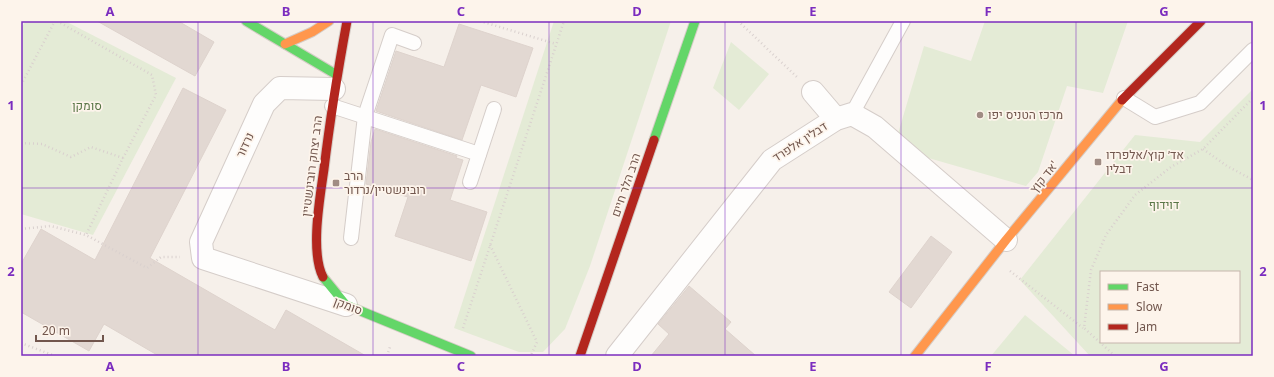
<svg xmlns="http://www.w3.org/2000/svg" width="1274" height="377" font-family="'Noto Sans',Heebo,sans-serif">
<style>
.green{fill:#e4ebd6;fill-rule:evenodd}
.building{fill:#e2d8d2;stroke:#ded3cd}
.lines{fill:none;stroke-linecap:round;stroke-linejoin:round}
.lane-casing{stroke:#d5cdc9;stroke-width:16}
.street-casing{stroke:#d5cdc9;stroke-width:24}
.fast-casing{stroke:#d5ccc6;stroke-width:11}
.slow-casing{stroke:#d5ccc6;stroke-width:11}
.jam-casing{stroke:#d5ccc6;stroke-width:11}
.path{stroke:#d9d0ce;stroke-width:2.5;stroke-dasharray:1 3;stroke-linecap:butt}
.lane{stroke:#fefdfc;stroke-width:14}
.street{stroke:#fefdfc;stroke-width:22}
.fast{stroke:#63d668;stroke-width:9}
.slow{stroke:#ff974d;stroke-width:9}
.jam{stroke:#b3261e;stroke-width:9}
.grid{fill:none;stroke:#7b2cbf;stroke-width:1;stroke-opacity:0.55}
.poi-dot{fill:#a08c84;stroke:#fdf4eb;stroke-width:1.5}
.labels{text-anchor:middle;stroke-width:3.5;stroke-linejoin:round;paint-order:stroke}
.park-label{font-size:12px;fill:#597646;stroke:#fdf4eb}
.poi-label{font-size:12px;fill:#71564d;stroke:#fdf4eb;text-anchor:start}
.street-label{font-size:12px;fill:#71564d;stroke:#fdf4eb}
.neatline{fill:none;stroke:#7b2cbf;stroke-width:1.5}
.grid-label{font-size:13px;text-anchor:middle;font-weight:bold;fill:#7b2cbf}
</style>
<rect width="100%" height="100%" fill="#f6f0ea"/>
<g class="green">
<path d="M26,21H65L176,78L93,235L21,214V28Z"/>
<path d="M554,21H671L590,266L565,329L543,352H519L454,328Z"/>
<path d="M985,21H1128L1103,93L1067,86L1038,172L1026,186L918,155L897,137L924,46L971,61Z"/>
<path d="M731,42L769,74L739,110L713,88Z"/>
<path d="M1253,89V356H1090L1020,280L1135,135L1200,142ZM1101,272H1239V342H1101Z"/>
<path d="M1025,315L1075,356H991Z"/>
</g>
<g class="building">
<path d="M97,21H178L214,42L195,76Z"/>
<path d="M459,24L533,48L516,97L481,85L462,140L376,111L396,51L444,67Z"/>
<path d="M183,88L226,110L150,258L275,330L286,310L366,356H159L104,324L89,351L21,312V264L41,229L95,260Z"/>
<path d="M375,129L457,156L456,158L463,160L450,200L487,212L471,261L395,236L408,197L366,184L371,142Z"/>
<path d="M931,236L952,252L911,308L889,292Z"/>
<path d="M689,286L731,322L725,329L756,356H651L669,334L658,324Z"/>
</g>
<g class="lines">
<g class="lane-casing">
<g id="lane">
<path d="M1124,98L1155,117L1200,103L1253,50"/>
<path d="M332,106L479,154"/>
<path d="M852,114L903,21"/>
<path d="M470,182L494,109"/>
<path d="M351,238L365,116L392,35L414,43"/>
</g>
</g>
<g class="street-casing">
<g id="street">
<path d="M334,89L280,88L264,104L201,242L203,258L346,305"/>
<path d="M813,92L836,119"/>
<path d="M617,356L772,160L836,119L852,114L875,127L1006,240"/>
</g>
</g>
<g class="fast-casing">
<g id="fast">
<path d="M246,21L337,75"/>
<path d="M654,140L695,21"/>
<path d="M323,277L346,305L471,356"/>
</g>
</g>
<g class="slow-casing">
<g id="slow">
<path d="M285,44L312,32L329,21"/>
<path d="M915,356L1006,240L1122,100"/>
</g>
</g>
<g class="jam-casing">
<g id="jam">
<path d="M1122,100L1201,21"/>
<path d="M323,277C310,252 320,197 324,169C330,119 338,70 347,21"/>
<path d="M580,356L654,140"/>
</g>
</g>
<g class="path">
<path d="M57,21L152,75L156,95L123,158L86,235"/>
<path d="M480,21L556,44"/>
<path d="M738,21L797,77"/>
<path d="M21,85L55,21"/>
<path d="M21,143L42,144L71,157L91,147L123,158"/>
<path d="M1203,149L1227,166L1253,180"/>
<path d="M21,229L51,226L86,235L147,268L161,257H180"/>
<path d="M490,245L537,342L531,355L534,356"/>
<path d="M1010,271L1083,328"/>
<path d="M463,328L564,21"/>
<path d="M21,343L55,356"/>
<path d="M387,356L390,347"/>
<path d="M1115,356L1084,328L1091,270L1106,235L1135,195L1171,167L1203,149L1253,98"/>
</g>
<use href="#lane" class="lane"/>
<use href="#street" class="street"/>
<use href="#fast" class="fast"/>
<use href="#slow" class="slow"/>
<use href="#jam" class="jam"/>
</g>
<path class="grid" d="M198,21V356M373,21V356M549,21V356M725,21V356M901,21V356M1076,21V356M21,188H1253"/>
<g class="poi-dot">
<circle cx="980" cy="115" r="4"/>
<rect x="1094" y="158" width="8" height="8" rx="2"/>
<rect x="332" y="179" width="8" height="8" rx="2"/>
</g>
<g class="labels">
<g class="park-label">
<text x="87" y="110">סומקן</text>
<text x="1164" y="209">דוידוף</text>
</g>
<g class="poi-label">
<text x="988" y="119">מרכז הטניס יפו</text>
<text x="1106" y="159">אד׳ קוץ/אלפרדו<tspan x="1106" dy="14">דבלין</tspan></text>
<text x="344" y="180">הרב<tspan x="344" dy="14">רובינשטיין/נרדור</tspan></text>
</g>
<g class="street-label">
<text transform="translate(800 142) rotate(-33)" y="4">דבלין אלפרד</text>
<text transform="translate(245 145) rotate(-65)" y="4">נרדור</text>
<text transform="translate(312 166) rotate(-83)" y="4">הרב יצחק רובינשטיין</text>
<text transform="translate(1044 177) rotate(-51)" y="4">אד קוץ'</text>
<text transform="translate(626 185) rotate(-71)" y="4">הרב הלר חיים</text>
<text transform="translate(348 306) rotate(21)" y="4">סומקן</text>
</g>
</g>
<rect width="1274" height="377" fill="none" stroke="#fdf4eb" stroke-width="44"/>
<rect x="1100" y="271" width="140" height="72" fill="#fdf4eb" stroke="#c5b5ac"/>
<rect x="1108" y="284" width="20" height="6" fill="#63d668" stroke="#c5b5ac"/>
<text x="1136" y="291" font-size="12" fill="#71564d">Fast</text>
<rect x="1108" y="304" width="20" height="6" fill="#ff974d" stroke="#c5b5ac"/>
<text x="1136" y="311" font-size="12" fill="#71564d">Slow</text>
<rect x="1108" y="324" width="20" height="6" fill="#b3261e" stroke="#c5b5ac"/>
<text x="1136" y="331" font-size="12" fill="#71564d">Jam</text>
<path d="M36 335v6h67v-6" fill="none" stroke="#71564d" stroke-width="2"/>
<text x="42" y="335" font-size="12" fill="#71564d" stroke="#fdf4eb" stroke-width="3" paint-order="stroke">20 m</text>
<rect x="22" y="22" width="1230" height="333" class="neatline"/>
<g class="grid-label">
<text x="110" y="16">A</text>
<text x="286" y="16">B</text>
<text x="461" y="16">C</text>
<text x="637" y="16">D</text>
<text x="813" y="16">E</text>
<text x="988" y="16">F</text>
<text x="1164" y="16">G</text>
<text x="11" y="110">1</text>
<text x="1263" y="110">1</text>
<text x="11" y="276">2</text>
<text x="1263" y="276">2</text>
<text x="110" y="371">A</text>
<text x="286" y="371">B</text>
<text x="461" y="371">C</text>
<text x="637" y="371">D</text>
<text x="813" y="371">E</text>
<text x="988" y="371">F</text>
<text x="1164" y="371">G</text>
</g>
</svg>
